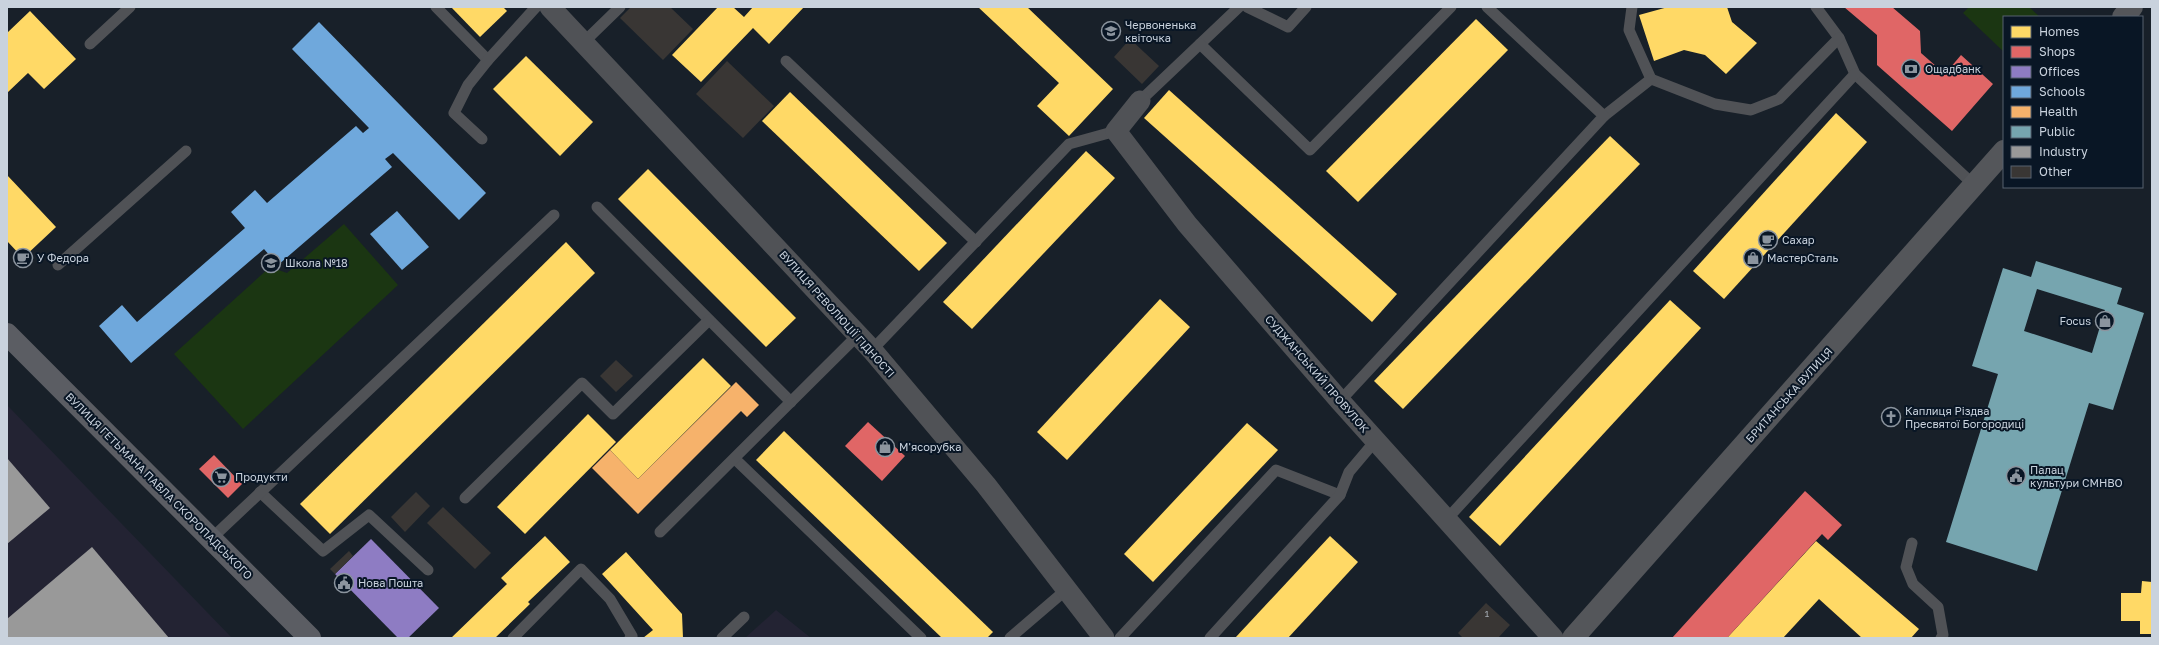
<svg xmlns="http://www.w3.org/2000/svg" width="2159" height="645" font-family="'Golos Text',sans-serif">
<style>
.industrial{fill:#232333}
.green{fill:#1b3612}
.homes{fill:#ffd966}
.shops{fill:#e06666}
.offices{fill:#8e7cc3}
.schools{fill:#6fa8dc}
.health{fill:#f6b26b}
.public{fill:#76a5af;fill-rule:evenodd}
.industry{fill:#999}
.building{fill:#393634}
.lines{fill:none;stroke-linecap:round;stroke-linejoin:round}
.service{stroke:#505256;stroke-width:11}
.minor{stroke:#505256;stroke-width:21}
.secondary{stroke:#54565a;stroke-width:22}
.primary{stroke:#5b5d63;stroke-width:22}
.labels{text-anchor:middle;stroke-width:4;stroke-linejoin:round;paint-order:stroke}
.number-label{font-size:9px;fill:#a5abb3}
.poi-label{font-size:11px;fill:#c9d2dd;stroke:#091625;text-anchor:start}
.street-label{font-size:11px;fill:#c9d2dd;stroke:#091625}
</style>
<rect width="100%" height="100%" fill="#182029"/>
<g class="industrial">
<path d="M7,405L232,638H7Z"/>
<path d="M776,610L811,638H745Z"/>
</g>
<g class="green">
<path d="M1969,7H2029L2040,17H2004V52L1963,13Z"/>
<path d="M344,224L398,285L243,429L174,354L270,267L287,273Z"/>
</g>
<g class="homes">
<path d="M451,7H503L507,11L480,37Z"/>
<path d="M718,7H733L744,17L753,7H804L769,44L753,28L701,82L672,55Z"/>
<path d="M978,7H1027L1113,89L1069,136L1037,106L1059,83Z"/>
<path d="M1668,7H1727L1732,22L1757,43L1726,74L1705,55L1684,50L1654,61L1639,15Z"/>
<path d="M30,11L76,59L44,89L28,73L7,93V33Z"/>
<path d="M1476,19L1508,50L1358,202L1326,171Z"/>
<path d="M526,56L593,122L560,156L493,89Z"/>
<path d="M1169,90L1397,294L1372,322L1144,118Z"/>
<path d="M790,92L947,243L919,271L762,121Z"/>
<path d="M1836,113L1867,142L1724,299L1693,271Z"/>
<path d="M1610,136L1640,164L1403,409L1374,381Z"/>
<path d="M1086,151L1115,178L972,329L943,302Z"/>
<path d="M648,169L796,318L766,347L618,199Z"/>
<path d="M7,175L56,227L23,258L7,241Z"/>
<path d="M566,242L595,273L330,534L300,504Z"/>
<path d="M1160,299L1190,327L1067,460L1037,432Z"/>
<path d="M1670,300L1701,328L1500,546L1469,517Z"/>
<path d="M703,358L731,386L638,479L610,450Z"/>
<path d="M588,414L616,442L525,534L497,507Z"/>
<path d="M1247,423L1278,450L1153,582L1124,554Z"/>
<path d="M784,431L993,632L987,638H942L756,460Z"/>
<path d="M545,536L570,562L528,602L530,604L495,638H451L507,584L501,578Z"/>
<path d="M1330,536L1358,562L1288,638H1235Z"/>
<path d="M1816,541L1919,629L1911,638H1862L1819,599L1783,638H1727Z"/>
<path d="M626,552L682,614L683,638H643L653,630L602,574Z"/>
<path d="M2142,581L2152,582V634H2140V621H2121V593H2141Z"/>
</g>
<g class="shops">
<path d="M1844,7H1892L1920,31L1921,53L1945,74L1961,55L1993,84L1952,131L1877,65V35Z"/>
<path d="M868,422L905,456L882,481L845,446Z"/>
<path d="M214,455L242,484L228,498L199,469Z"/>
<path d="M1805,491L1842,525L1828,540L1822,534L1727,638H1672Z"/>
</g>
<path class="offices" d="M371,539L439,608L408,638H398L335,574Z"/>
<g class="schools">
<path d="M319,22L486,193L459,220L393,153L385,159L392,167L278,265L264,249L131,363L99,326L122,305L137,322L245,228L231,212L255,190L267,203L356,126L363,133L369,128L292,49Z"/>
<path d="M397,211L429,247L402,270L370,234Z"/>
</g>
<path class="health" d="M736,382L759,405L747,417L741,411L638,514L592,468L610,450L638,479Z"/>
<path class="public" d="M2036,261L2122,288L2117,304L2144,313L2113,410L2089,403L2037,571L1946,542L1998,374L1972,366L2003,268L2031,277ZM2037,289L2105,310L2092,353L2024,331Z"/>
<g class="industry">
<path d="M7,458L50,508L7,544Z"/>
<path d="M92,547L169,638H7V619Z"/>
</g>
<g class="building">
<path d="M631,7H670L693,29L663,60L620,18Z"/>
<path d="M1130,39L1159,66L1142,84L1114,57Z"/>
<path d="M727,61L774,106L743,138L696,94Z"/>
<path d="M616,360L633,376L616,392L600,376Z"/>
<path d="M416,492L430,506L405,532L391,517Z"/>
<path d="M443,507L491,553L475,569L427,523Z"/>
<path d="M349,551L353,556L335,574L330,569Z"/>
<path d="M1486,603L1510,625L1498,638H1463L1458,633Z"/>
</g>
<g class="lines">
<g class="service">
<path d="M436,7L488,60"/>
<path d="M1247,7L1288,27L1306,7"/>
<path d="M1632,7L1629,30L1651,79"/>
<path d="M1816,7L1839,38L1855,74L1974,185"/>
<path d="M584,42L620,7"/>
<path d="M90,44L130,7"/>
<path d="M1200,44L1239,7"/>
<path d="M786,61L976,242"/>
<path d="M1140,101L1200,44L1310,150L1451,7"/>
<path d="M1604,116L1651,79L1715,104L1751,110L1779,99L1839,38"/>
<path d="M482,139L454,113L468,85L488,60L536,7"/>
<path d="M597,207L791,402"/>
<path d="M58,265L186,151"/>
<path d="M872,350L1069,144L1116,131"/>
<path d="M1340,401L1604,116L1487,7"/>
<path d="M735,459L921,638"/>
<path d="M260,492L323,551L369,515L428,570"/>
<path d="M465,498L582,383L613,414L709,320"/>
<path d="M1447,519L1855,74"/>
<path d="M660,532L858,335"/>
<path d="M212,538L554,215"/>
<path d="M1912,543L1906,567L1913,584L1938,607L1943,635L1941,638"/>
<path d="M513,638L581,569L610,599L632,636L630,638"/>
<path d="M722,638L744,617"/>
<path d="M1010,638L1067,589"/>
<path d="M1120,638L1276,470L1340,495"/>
<path d="M1210,638L1340,495L1349,472L1376,440"/>
</g>
<g class="minor">
<path d="M550,7L872,350L986,485L1104,638"/>
<path d="M1140,101L1116,131L1187,224L1340,401L1553,638"/>
</g>
<g class="secondary">
<path d="M2123,17L2132,7"/>
<path d="M1573,638L2004,151"/>
</g>
<path class="primary" d="M7,334L310,638"/>
</g>
<defs>
<g id="school-ring" transform="scale(1)"><circle r="9.5" fill="#091625" stroke="#8b949e" stroke-width="1.5"/><path d="M0-5L7-2L0 1L-7-2ZM-4 1L0 2.5L4 1V4Q0 6-4 4Z" fill="#8b949e"/></g>
<g id="bank-ring" transform="scale(1)"><circle r="9.5" fill="#091625" stroke="#8b949e" stroke-width="1.5"/><path d="M-6-4H6V4H-6ZM0-2.3a2.3 2.3 0 1 0 0 4.6a2.3 2.3 0 1 0 0-4.6Z" fill="#8b949e"/></g>
<g id="cafe-ring" transform="scale(1)"><circle r="9.5" fill="#091625" stroke="#8b949e" stroke-width="1.5"/><path d="M-5.5-4.5H6V0H3Q3 3.5 0 3.5H-2.5Q-5.5 3.5-5.5 0ZM3-3.2v2h1.7v-2ZM-6 4.5H4V6H-6Z" fill="#8b949e"/></g>
<g id="shop-ring" transform="scale(1)"><circle r="9.5" fill="#091625" stroke="#8b949e" stroke-width="1.5"/><path d="M-5-2.5h2.3a2.7 3.5 0 0 1 5.4 0H5L5.5 6h-11ZM-1.5-2.5h3a1.5 2.3 0 0 0-3 0Z" fill="#8b949e"/></g>
<g id="church-ring" transform="scale(1)"><circle r="9.5" fill="#091625" stroke="#8b949e" stroke-width="1.5"/><path d="M-1.2-6h2.4v3.5h3.3v2.4h-3.3V6h-2.4V-.1h-3.3v-2.4h3.3Z" fill="#8b949e"/></g>
<g id="civic-ring" transform="scale(1)"><circle r="9.5" fill="#091625" stroke="#8b949e" stroke-width="1.5"/><path d="M-.6-6.5H3V-4.5H.6V-3L4-1V1h2V6H-6V1h2V-1L-.6-3ZM-1.2 2.5V6h2.4V2.5Z" fill="#8b949e"/></g>
<g id="supermarket-ring" transform="scale(1)"><circle r="9.5" fill="#091625" stroke="#8b949e" stroke-width="1.5"/><path d="M-6-5.5h2.5l.6 2H6L4.5 2H-2.5L-4.4-4H-6ZM-1.5 3.2a1.3 1.3 0 1 0 .1 0ZM3 3.2a1.3 1.3 0 1 0 .1 0Z" fill="#8b949e"/></g>
</defs>
<g fill-rule="evenodd">
<use href="#school-ring" x="1111" y="31"/>
<use href="#bank-ring" x="1911" y="69"/>
<use href="#cafe-ring" x="1768" y="240"/>
<use href="#cafe-ring" x="23" y="258"/>
<use href="#shop-ring" x="1753" y="258"/>
<use href="#school-ring" x="271" y="263"/>
<use href="#shop-ring" x="2105" y="321"/>
<use href="#church-ring" x="1891" y="417"/>
<use href="#shop-ring" x="885" y="447"/>
<use href="#civic-ring" x="2016" y="476"/>
<use href="#supermarket-ring" x="221" y="477"/>
<use href="#civic-ring" x="344" y="583"/>
</g>
<g class="labels">
<g class="number-label">
<text x="1487" y="617">1</text>
</g>
<g class="poi-label">
<text x="1125" y="29">Червоненька<tspan x="1125" dy="13">квіточка</tspan></text>
<text x="1925" y="73">Ощадбанк</text>
<text x="1782" y="244">Сахар</text>
<text x="37" y="262">У Федора</text>
<text x="1767" y="262">МастерСталь</text>
<text x="285" y="267">Школа №18</text>
<text x="2091" y="325" text-anchor="end">Focus</text>
<text x="1905" y="415">Каплиця Різдва<tspan x="1905" dy="13">Пресвятої Богородиці</tspan></text>
<text x="899" y="451">М'ясорубка</text>
<text x="2030" y="474">Палац<tspan x="2030" dy="13">культури СМНВО</tspan></text>
<text x="235" y="481">Продукти</text>
<text x="358" y="587">Нова Пошта</text>
</g>
<g class="street-label">
<text transform="translate(837 314) rotate(48)" y="4">ВУЛИЦЯ РЕВОЛЮЦІЇ ГІДНОСТІ</text>
<text transform="translate(1317 374) rotate(49)" y="4">СУДЖАНСЬКИЙ ПРОВУЛОК</text>
<text transform="translate(1789 395) rotate(-48)" y="4">БРИТАНСЬКА ВУЛИЦЯ</text>
<text transform="translate(159 486) rotate(45)" y="4">ВУЛИЦЯ ГЕТЬМАНА ПАВЛА СКОРОПАДСЬКОГО</text>
</g>
</g>
<rect width="2159" height="645" fill="none" stroke="#c9d2dd" stroke-width="16"/>
<rect x="2003" y="16" width="140" height="172" fill="#091625" stroke="#56616f"/>
<rect x="2011" y="26" width="20" height="12" fill="#ffd966" stroke="#56616f"/>
<text x="2039" y="36" font-size="12" fill="#c9d2dd">Homes</text>
<rect x="2011" y="46" width="20" height="12" fill="#e06666" stroke="#56616f"/>
<text x="2039" y="56" font-size="12" fill="#c9d2dd">Shops</text>
<rect x="2011" y="66" width="20" height="12" fill="#8e7cc3" stroke="#56616f"/>
<text x="2039" y="76" font-size="12" fill="#c9d2dd">Offices</text>
<rect x="2011" y="86" width="20" height="12" fill="#6fa8dc" stroke="#56616f"/>
<text x="2039" y="96" font-size="12" fill="#c9d2dd">Schools</text>
<rect x="2011" y="106" width="20" height="12" fill="#f6b26b" stroke="#56616f"/>
<text x="2039" y="116" font-size="12" fill="#c9d2dd">Health</text>
<rect x="2011" y="126" width="20" height="12" fill="#76a5af" stroke="#56616f"/>
<text x="2039" y="136" font-size="12" fill="#c9d2dd">Public</text>
<rect x="2011" y="146" width="20" height="12" fill="#999999" stroke="#56616f"/>
<text x="2039" y="156" font-size="12" fill="#c9d2dd">Industry</text>
<rect x="2011" y="166" width="20" height="12" fill="#393634" stroke="#56616f"/>
<text x="2039" y="176" font-size="12" fill="#c9d2dd">Other</text>
</svg>
